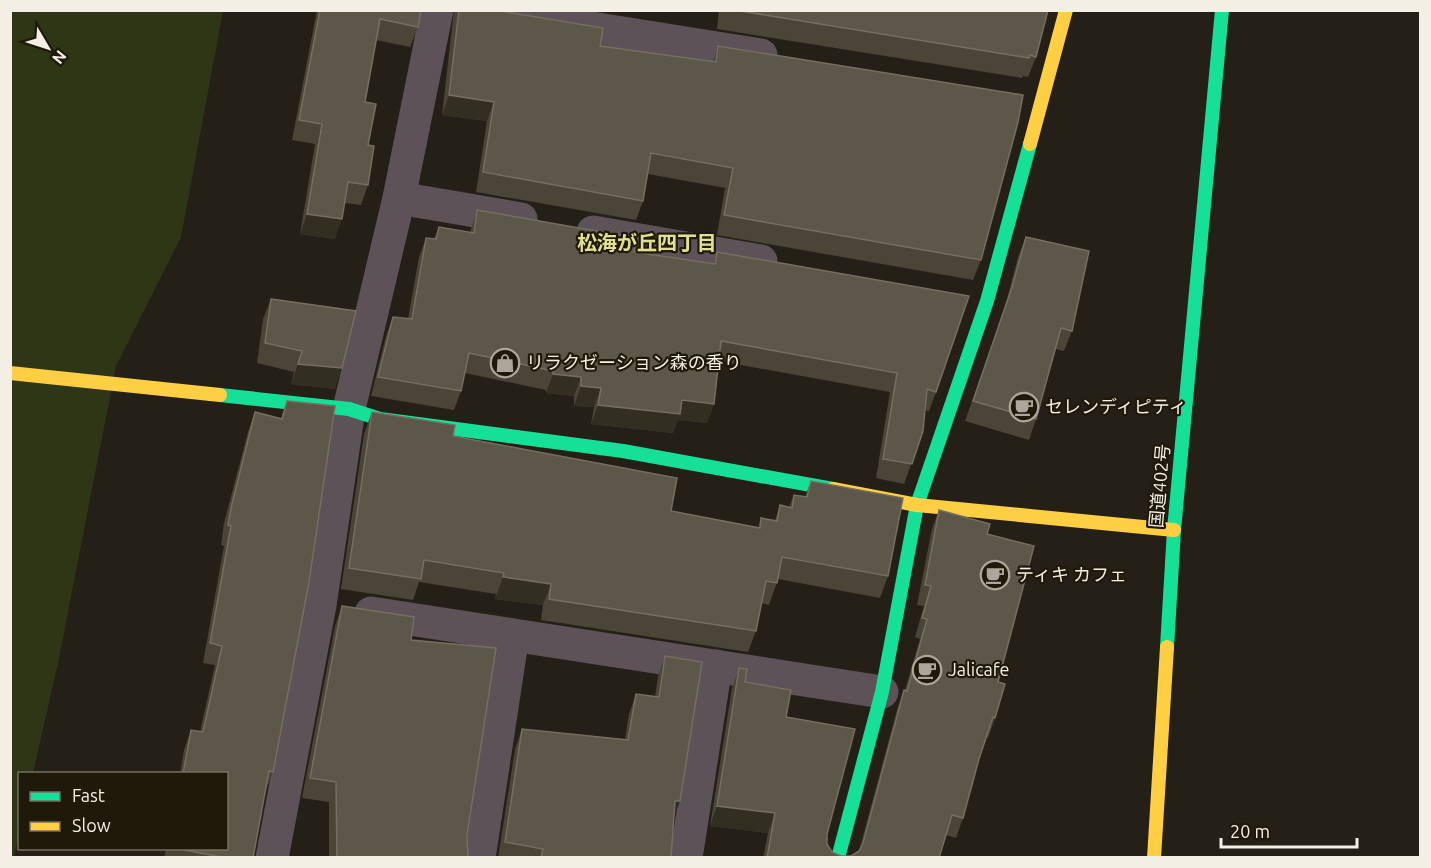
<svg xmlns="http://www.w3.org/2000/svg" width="1431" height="868" font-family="Ubuntu,'Noto Sans JP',sans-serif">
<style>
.green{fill:#2e3616}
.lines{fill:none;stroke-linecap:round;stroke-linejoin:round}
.street{stroke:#5c5258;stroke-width:33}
.fast{stroke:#16e098;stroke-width:14}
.slow{stroke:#ffcf43;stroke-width:14}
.wall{fill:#4a4536}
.shaded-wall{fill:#332e22}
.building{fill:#5c5749;stroke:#746f61;stroke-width:1.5}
.labels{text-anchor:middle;stroke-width:4.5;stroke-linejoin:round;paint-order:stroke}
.poi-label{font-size:18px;fill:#f3efe5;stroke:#1f1909;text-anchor:start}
.street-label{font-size:18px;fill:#f3efe5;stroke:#1f1909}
.neighbourhood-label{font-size:20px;font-weight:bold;fill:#e2e192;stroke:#1f1909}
</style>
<rect width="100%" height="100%" fill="#242018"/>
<path class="green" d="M10,11H223L181,237L116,366L58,663L33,773L20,774L19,832L14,858L10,857Z"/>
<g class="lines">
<g class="street">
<path d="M478,10L761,55"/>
<path d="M399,198L521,219"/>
<path d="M593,232L761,261"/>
<path d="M371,613L882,692"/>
<path d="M272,858L320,605L349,409L399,198L437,10"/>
<path d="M479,858L513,635"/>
<path d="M686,858L716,666"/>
</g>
<g class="fast">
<path d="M220,395L349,409L380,419L623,451L833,489"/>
<path d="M1167,647L1174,530L1222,10"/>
<path d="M838,858L882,692L917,505L987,301L1030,144"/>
</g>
<g class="slow">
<path d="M1030,144L1066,10"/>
<path d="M10,373L220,395"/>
<path d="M833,489L917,505L1174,530"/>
<path d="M1154,858L1167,647"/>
</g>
</g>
<g class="wall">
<path d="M317,10H421L418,27L410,47L376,40L365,102L368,145V185L361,205L345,203L335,239L300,234L315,144L292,140Z"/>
<path d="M454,10H495L600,46L713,62L718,46L981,260L973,280L717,235L725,188L648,174L643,201L636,220L476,192L487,121L442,115Z"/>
<path d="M719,10H1048L1036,57L1028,77L1023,76L1022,78L717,29Z"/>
<path d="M477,210L634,252L713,264L717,252L936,392L929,411L925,410L923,431L904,484L876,478L890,392L719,361L714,404L707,423L678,420L673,433L591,424L594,407L574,406V396L546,393V390L465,373L461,391L454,410L371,396L386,336L393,317L408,319L419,257L426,238L434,239L439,227L470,232Z"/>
<path d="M1026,237L1072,331L1064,351L1056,349L1036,419L1029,440L965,421L1005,307L1018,257Z"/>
<path d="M271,299L335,389L291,384L294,372L257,363L263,319Z"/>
<path d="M287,401L273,772L265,792L253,858H164L166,849H226V774H180L184,750L191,730L200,732L215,665L203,663L224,546L221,545L224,523L248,432L255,412L281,418Z"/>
<path d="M372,412L453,436L671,511L758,528L761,518L775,520L780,505L789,507L794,495L805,497L811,481L888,576L880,598L778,579L769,605L761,603L756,631L748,652L541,620L543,605L495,599L496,594L419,582L413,600L341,589L364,434Z"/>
<path d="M939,510L987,534L998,682L995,718L988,738L986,737L979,759L963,818L956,838L946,835L939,858H763L768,833L710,826L732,688L739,668L745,682L786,717L827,834V844L832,852L841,856H851L859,851L897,710L904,690H905L920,639L915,637L924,606L917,605L932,529Z"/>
<path d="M342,606L411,640L467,835L468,858H329V802L302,798L335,626Z"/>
<path d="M665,656L674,819L671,858H498L515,749L522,729L625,739L629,714L636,694L655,697L658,676Z"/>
</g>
<g class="shaded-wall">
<path d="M449,95L494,102L487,121L442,115Z"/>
<path d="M307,214L342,219L335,239L300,234Z"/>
<path d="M298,364L342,368L335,389L291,384Z"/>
<path d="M553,374L581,377L574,396L546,393Z"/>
<path d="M581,386L601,388L594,407L574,406Z"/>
<path d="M682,400L714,404L707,423L678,420L673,433L591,424L598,405Z"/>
<path d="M503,577L551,584L543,605L495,599Z"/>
<path d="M675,801H680L673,821Z"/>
<path d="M717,806L775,813L768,833L710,826Z"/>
</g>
<g class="building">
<path d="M320,10H421L418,27L380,19L365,102L376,104L368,145L374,146L368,185L348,182L342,219L307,214L322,124L299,120Z"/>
<path d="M459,10H495L603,28L600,46L716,62L718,46L1023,95L1018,122L981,260L724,215L733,168L651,153L643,201L483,172L494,102L449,95Z"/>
<path d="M734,10H1048L1036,57L1030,55L1029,58Z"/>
<path d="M477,210L637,238L634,252L715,264L717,252L969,296L936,392L927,389L923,431L912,464L883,459L897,373L721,341L714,404L682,400L680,414L598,405L601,388L581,386V377L553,374V371L469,353L461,391L378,377L393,317L412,319L426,238L436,239L439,227L474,233Z"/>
<path d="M1026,237L1089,251L1072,331L1061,328L1036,419L973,401L1012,287Z"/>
<path d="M271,299L356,311L342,368L298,364L302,351L265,343Z"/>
<path d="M287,401L335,406L309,582L273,772L269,771L253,858H226L180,849H226V774H183L191,730L203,732L222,646L210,643L231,526L228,525L232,504L255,412L282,419Z"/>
<path d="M372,412L455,425L453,436L677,478L671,511L760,528L761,518L777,521L780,505L792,508L794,495L807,497L811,481L903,498L888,576L782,557L777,583L766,581L756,631L549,599L551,584L503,577L504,573L424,560L421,579L349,568Z"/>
<path d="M939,510L990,524L987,534L1034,546L998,682L1005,684L995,718L993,717L979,759L963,818L952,815L939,858H767L775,813L717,806L739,668L747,669L745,682L791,690L786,717L855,729L827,834V844L832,852L841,856H851L859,851L863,843L904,690L907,691L927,619L922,618L931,586L925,585Z"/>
<path d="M342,606L414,617L411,640L496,648L467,835L468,858H337L336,782L310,778Z"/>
<path d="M665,656L702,662L680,801H675L671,858H541L543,849L505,842L522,729L628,740L636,694L659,697Z"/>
</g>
<defs>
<g id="shop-ring" transform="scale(1.5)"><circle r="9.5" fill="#1f1909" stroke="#aba79d" stroke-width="1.5"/><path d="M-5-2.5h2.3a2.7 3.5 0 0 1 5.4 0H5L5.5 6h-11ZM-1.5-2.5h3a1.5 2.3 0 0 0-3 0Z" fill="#aba79d"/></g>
<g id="cafe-ring" transform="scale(1.5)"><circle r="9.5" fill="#1f1909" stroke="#aba79d" stroke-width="1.5"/><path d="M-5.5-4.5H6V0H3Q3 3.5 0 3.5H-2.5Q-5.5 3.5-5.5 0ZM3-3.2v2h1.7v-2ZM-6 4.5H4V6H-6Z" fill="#aba79d"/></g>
</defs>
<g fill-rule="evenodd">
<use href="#shop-ring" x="505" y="363"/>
<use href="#cafe-ring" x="1024" y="407"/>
<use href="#cafe-ring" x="995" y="575"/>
<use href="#cafe-ring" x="927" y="670"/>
</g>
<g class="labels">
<g class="poi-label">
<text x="526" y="369">リラクゼーション森の香り</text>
<text x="1045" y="413">セレンディピティ</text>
<text x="1016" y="581">ティキ カフェ</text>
<text x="948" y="676">Jalicafe</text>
</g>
<g class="street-label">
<text transform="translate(1160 486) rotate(-85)" y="6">国道402号</text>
</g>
<g class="neighbourhood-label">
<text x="647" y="250">松海が丘四丁目</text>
</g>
</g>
<rect width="1431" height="868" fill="none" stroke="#f3efe5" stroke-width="24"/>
<rect x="18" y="772" width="210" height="78" fill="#1f1909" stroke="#746f61" stroke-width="1.5"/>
<rect x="30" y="792" width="30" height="9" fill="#16e098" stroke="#746f61" stroke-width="1.5"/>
<text x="72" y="802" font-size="18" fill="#f3efe5">Fast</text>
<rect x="30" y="822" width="30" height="9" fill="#ffcf43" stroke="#746f61" stroke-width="1.5"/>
<text x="72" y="832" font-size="18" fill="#f3efe5">Slow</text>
<g transform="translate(48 48) rotate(129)" stroke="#1f1909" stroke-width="4.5" paint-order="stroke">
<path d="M0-4.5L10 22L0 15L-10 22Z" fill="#f3efe5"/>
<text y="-9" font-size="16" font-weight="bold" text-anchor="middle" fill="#f3efe5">N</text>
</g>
<path d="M1221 838v9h136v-9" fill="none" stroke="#f3efe5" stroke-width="3"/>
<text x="1230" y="838" font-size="18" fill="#f3efe5" stroke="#1f1909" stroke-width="4.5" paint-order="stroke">20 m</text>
</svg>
